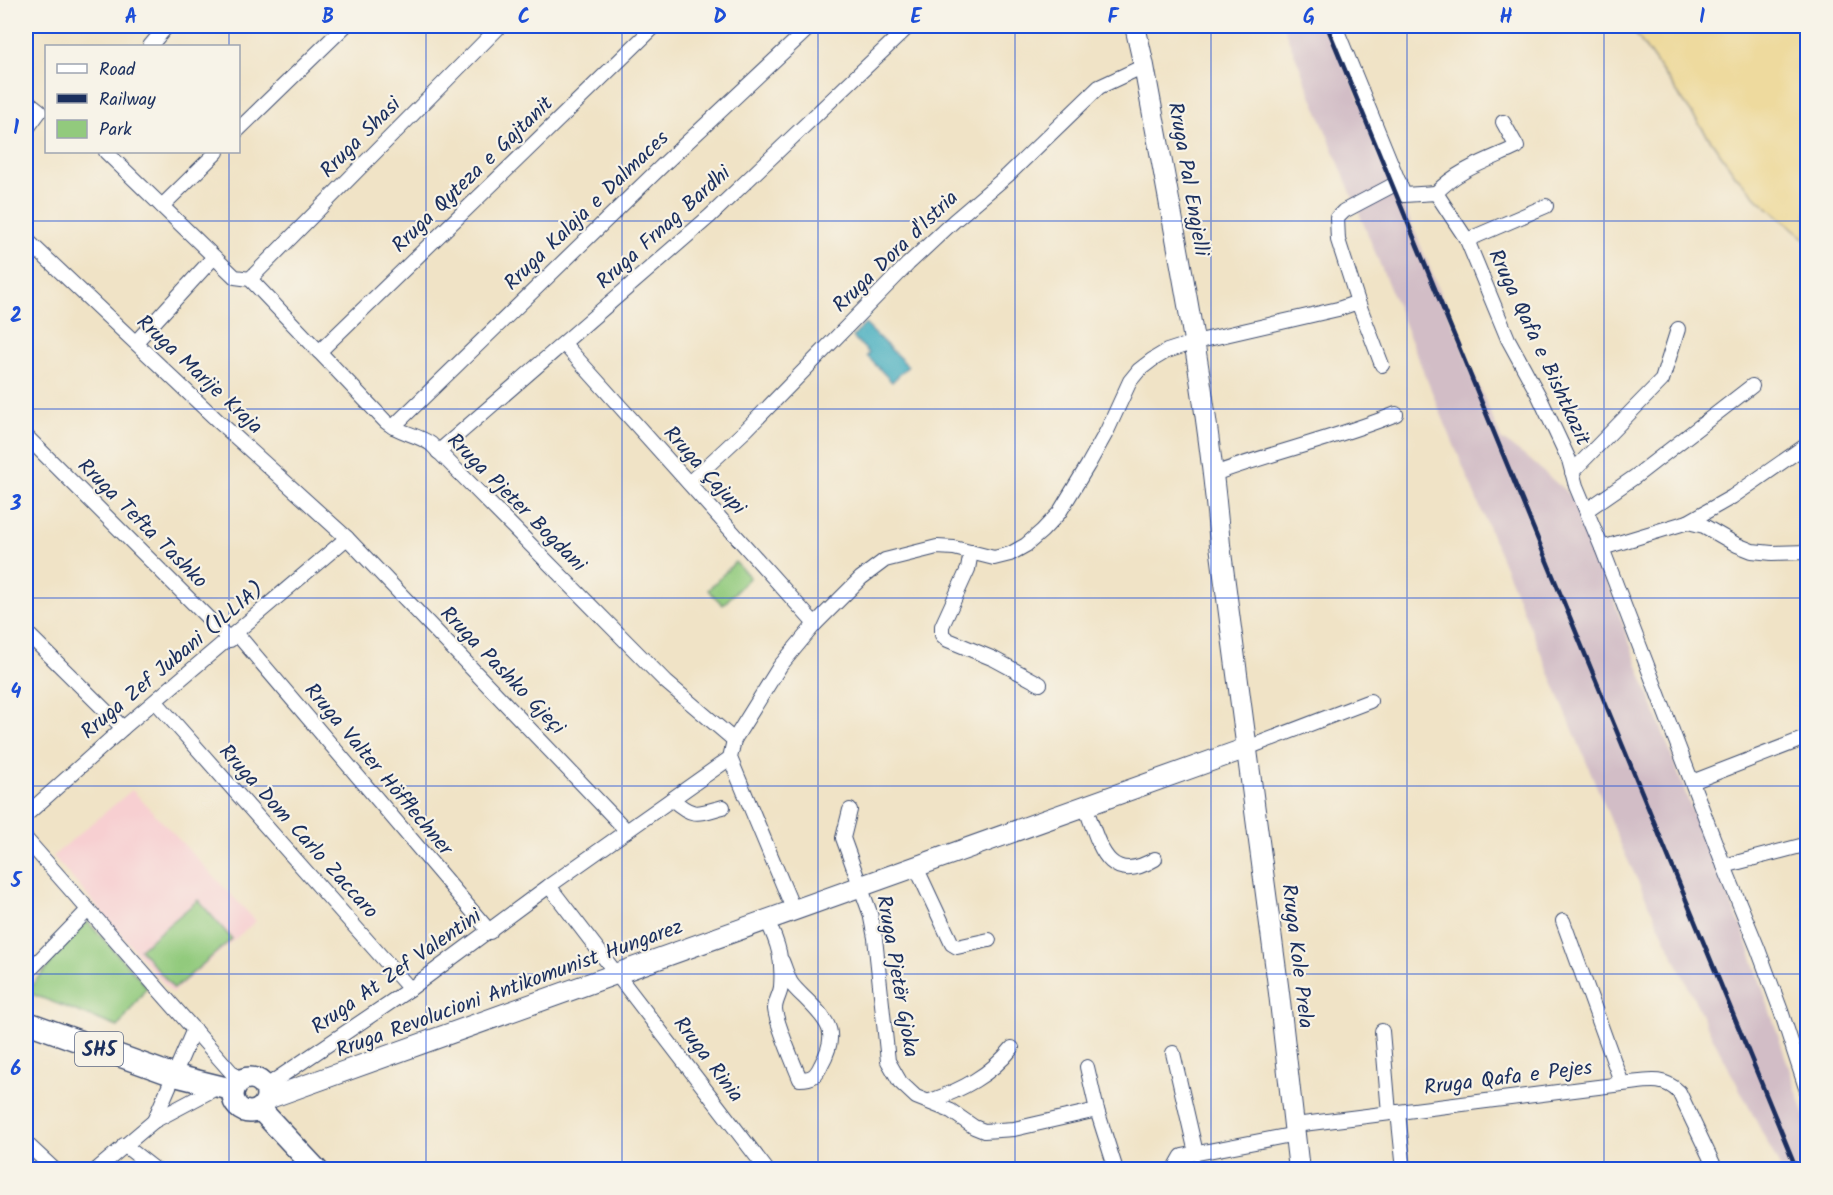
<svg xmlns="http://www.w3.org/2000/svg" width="1833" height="1195" font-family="Kalam,sans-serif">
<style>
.built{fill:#f7cfd1}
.industrial{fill:#d2bdc6}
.green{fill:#92ca7d;stroke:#567c6e;stroke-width:1.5}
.sand{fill:#eeda9e;stroke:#84847e;stroke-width:1.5}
.water{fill:#3facbe;stroke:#2d6e8e;stroke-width:1.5}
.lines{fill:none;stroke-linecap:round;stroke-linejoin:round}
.street-casing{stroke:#3b4a6e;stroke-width:16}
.secondary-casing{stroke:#3b4a6e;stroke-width:22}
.primary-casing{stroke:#3b4a6e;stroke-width:24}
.street{stroke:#fff;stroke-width:14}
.secondary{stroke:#fff;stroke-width:20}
.primary{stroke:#fff;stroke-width:21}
.rail{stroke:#1b2f5e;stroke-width:4.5}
.grid{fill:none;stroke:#1d4ed8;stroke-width:1.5;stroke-opacity:0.55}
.labels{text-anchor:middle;stroke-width:4.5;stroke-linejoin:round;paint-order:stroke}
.shield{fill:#f7f3e8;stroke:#5d6a87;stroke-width:1.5}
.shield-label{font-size:20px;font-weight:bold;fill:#1b2f5e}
.street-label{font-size:21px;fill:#1b2f5e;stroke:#f7f3e8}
.neatline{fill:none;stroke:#1d4ed8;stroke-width:2}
.grid-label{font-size:20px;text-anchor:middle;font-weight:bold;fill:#1d4ed8}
</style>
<rect width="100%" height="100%" fill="#f7f3e8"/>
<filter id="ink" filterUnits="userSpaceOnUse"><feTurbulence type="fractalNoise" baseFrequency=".0167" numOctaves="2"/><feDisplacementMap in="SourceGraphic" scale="12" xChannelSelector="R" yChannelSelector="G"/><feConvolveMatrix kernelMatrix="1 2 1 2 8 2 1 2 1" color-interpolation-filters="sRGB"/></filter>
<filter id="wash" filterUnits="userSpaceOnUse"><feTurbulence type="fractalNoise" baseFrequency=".008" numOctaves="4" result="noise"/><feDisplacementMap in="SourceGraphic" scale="24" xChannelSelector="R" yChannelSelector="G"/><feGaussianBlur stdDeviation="1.35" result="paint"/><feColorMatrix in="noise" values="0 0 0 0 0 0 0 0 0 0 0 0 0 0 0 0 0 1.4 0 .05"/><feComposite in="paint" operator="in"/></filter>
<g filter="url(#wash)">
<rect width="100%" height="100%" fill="#f0e3c6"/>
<path class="built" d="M132,790L256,921L172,993L53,856Z"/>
<path class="industrial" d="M1283,26H1329L1501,439L1529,459L1570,495L1584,520L1704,843L1743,930L1807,1122V1169H1781L1709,1030L1624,852L1434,397Z"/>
<g class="green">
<path d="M735,562L750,577L723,605L708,590Z"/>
<path d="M198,900L232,939L174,989L140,949Z"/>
<path d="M87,921L147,987L118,1027L26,992Z"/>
</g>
<path class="sand" d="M1630,26H1807V240L1758,199L1736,176Z"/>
<path class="water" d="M865,324L908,366L892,382L867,356L869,353L853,337Z"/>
</g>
<g filter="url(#ink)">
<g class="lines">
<g class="street-casing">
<g id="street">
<path d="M1335,26L1404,195L1436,193L1467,240L1508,339L1539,396L1569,460L1576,486L1602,548L1724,866L1758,949L1781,1011L1808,1094"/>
<path d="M150,46L167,26"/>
<path d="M26,100L40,111L26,130"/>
<path d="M238,130L345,26"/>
<path d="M106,152L235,277L250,279L386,422C399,433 417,434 431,444L666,682L734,740"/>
<path d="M1436,193C1457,170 1489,160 1517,147L1503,122"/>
<path d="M162,206L217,152"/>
<path d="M26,239L218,421L347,538L627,831"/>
<path d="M1467,240L1546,206"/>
<path d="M250,279L500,26"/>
<path d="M1358,302L1338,240L1337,218L1344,211L1399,182"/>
<path d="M136,342L214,257"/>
<path d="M564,344L815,624"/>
<path d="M319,352L655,26"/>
<path d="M393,427L665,163L811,26"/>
<path d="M26,436L230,640"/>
<path d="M438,452L710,216L909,26"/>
<path d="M1572,472L1662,380L1678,329"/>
<path d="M1214,474C1274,452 1337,438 1396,414"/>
<path d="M689,483L746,430L908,264L954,221L1008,175L1099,87L1144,66"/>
<path d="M1587,510L1636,476L1752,386"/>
<path d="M1688,522L1732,497L1808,444"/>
<path d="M1602,548L1688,522L1704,526L1737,545L1752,551L1772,553L1808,552"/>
<path d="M971,552L968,569L942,626V635L948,640L994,659L1040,684"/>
<path d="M26,632L123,728"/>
<path d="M237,634L490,932"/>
<path d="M156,702L410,989"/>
<path d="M1247,748L1370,701"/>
<path d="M1692,782L1808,737"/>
<path d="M672,799C693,818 697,814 723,807"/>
<path d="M1085,806C1099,842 1106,888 1155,859"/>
<path d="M850,810L843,838L870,913L875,938L888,1061L900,1082L916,1097L951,1111L974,1127L984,1131L1014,1129L1097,1110"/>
<path d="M26,815L123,728L347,538"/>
<path d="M26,839L240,1082"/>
<path d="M1724,866L1808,844"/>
<path d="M916,867L952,944L957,947L989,940"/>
<path d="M549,886L767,1170"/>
<path d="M794,911L730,758L734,740L780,666L815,624L861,578L885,560L937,547L954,548L994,558L1010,554L1026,545L1042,531L1059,513L1088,465L1107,431L1130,381L1139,370L1152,360L1167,351L1195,342L1338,309L1358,302L1382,365"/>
<path d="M767,921C779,944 783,961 781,987C780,995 775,1001 775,1009C776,1023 794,1064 800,1079C812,1079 816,1076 821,1065C838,1034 831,1024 807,1000C802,995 795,989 791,983C787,976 785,968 782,961"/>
<path d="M1563,921L1622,1084"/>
<path d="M26,974L88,910"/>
<path d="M1382,1031L1389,1113"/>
<path d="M1173,1053L1196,1153"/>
<path d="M1087,1067L1097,1110L1116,1170"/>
<path d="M265,1087L410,989L549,886L730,758"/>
<path d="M930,1101C961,1090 991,1075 1012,1048"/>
<path d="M1398,1112L1404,1170"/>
<path d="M154,1121L194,1029"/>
<path d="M1295,1125L1622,1084C1645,1082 1662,1075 1679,1092L1716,1170"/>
<path d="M26,1143L55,1170"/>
<path d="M124,1145L156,1170"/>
<path d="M96,1170L154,1121L218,1087"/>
<path d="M1174,1170L1182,1156L1296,1134"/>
</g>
</g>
<g class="secondary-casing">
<g id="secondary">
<path d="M1135,26L1144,66C1173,225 1207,384 1220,545L1279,993L1299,1170"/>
<path d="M267,1099L1247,748"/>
</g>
</g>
<g class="primary-casing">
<g id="primary">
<path d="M26,1022L173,1075L234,1090"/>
<circle cx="250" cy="1095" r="17"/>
<path d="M260,1109L317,1170"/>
</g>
</g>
<use href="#street" class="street"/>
<use href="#secondary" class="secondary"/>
<use href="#primary" class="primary"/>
<path class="rail" d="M1327,26L1797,1170"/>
</g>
</g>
<path class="grid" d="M229,26V46M426,26V1170M622,26V1170M818,26V1170M1015,26V1170M1211,26V1170M1407,26V1170M1604,26V1170M229,152V1170M26,221H1808M26,409H1808M26,598H1808M26,786H1808M26,974H1808"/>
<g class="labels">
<rect class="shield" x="75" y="1032" width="48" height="34" rx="4.5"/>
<g class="shield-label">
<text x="99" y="1056">SH5</text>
</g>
<g class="street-label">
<text transform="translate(360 137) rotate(-45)" y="7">Rruga Shasi</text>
<text transform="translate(472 174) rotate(-44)" y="7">Rruga Qyteza e Gajtanit</text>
<text transform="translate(1189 179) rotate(80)" y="7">Rruga Pal Engjelli</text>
<text transform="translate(586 210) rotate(-44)" y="7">Rruga Kalaja e Dalmaces</text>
<text transform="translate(663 227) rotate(-42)" y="7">Rruga Frnag Bardhi</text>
<text transform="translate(895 251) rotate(-44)" y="7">Rruga Dora d'Istria</text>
<text transform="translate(1540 347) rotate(65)" y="7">Rruga Qafa e Bishtkazit</text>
<text transform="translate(200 374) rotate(43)" y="7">Rruga Marije Kraja</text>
<text transform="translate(705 470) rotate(48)" y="7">Rruga Çajupi</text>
<text transform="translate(517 502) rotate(45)" y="7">Rruga Pjeter Bogdani</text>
<text transform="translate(143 523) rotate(45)" y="7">Rruga Tefta Tashko</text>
<text transform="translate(172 660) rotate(-40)" y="7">Rruga Zef Jubani (ILLIA)</text>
<text transform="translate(503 670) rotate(46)" y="7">Rruga Pashko Gjeçi</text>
<text transform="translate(379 769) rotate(50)" y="7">Rruga Valter Höfflechner</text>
<text transform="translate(299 831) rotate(48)" y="7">Rruga Dom Carlo Zaccaro</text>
<text transform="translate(1298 956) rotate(83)" y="7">Rruga Kole Prela</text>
<text transform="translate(396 971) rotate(-35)" y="7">Rruga At Zef Valentini</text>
<text transform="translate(898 976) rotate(80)" y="7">Rruga Pjetër Gjoka</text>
<text transform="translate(509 988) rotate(-20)" y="7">Rruga Revolucioni Antikomunist Hungarez</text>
<text transform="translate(709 1059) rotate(53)" y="7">Rruga Rinia</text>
<text transform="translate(1508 1077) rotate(-7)" y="7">Rruga Qafa e Pejes</text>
</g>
</g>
<rect width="1833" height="1195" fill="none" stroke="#f7f3e8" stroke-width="66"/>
<rect x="45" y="45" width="195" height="108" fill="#f7f3e8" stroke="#9fa5b1" stroke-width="1.5"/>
<rect x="57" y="64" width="30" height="9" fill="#ffffff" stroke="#9fa5b1" stroke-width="1.5"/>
<text x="99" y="75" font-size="18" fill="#1b2f5e">Road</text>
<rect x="57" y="94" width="30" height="9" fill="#1b2f5e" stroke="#9fa5b1" stroke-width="1.5"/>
<text x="99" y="105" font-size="18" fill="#1b2f5e">Railway</text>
<rect x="57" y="120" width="30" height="18" fill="#92ca7d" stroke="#9fa5b1" stroke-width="1.5"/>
<text x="99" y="135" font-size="18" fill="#1b2f5e">Park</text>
<rect x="33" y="33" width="1767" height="1129" class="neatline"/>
<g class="grid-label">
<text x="131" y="23">A</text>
<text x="328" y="23">B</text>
<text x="524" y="23">C</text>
<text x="720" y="23">D</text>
<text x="916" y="23">E</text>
<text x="1113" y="23">F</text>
<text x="1309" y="23">G</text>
<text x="1506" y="23">H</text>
<text x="1702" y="23">I</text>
<text x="16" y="134">1</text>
<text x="16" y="322">2</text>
<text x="16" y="510">3</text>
<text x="16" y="698">4</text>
<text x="16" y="887">5</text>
<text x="16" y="1075">6</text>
</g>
</svg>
